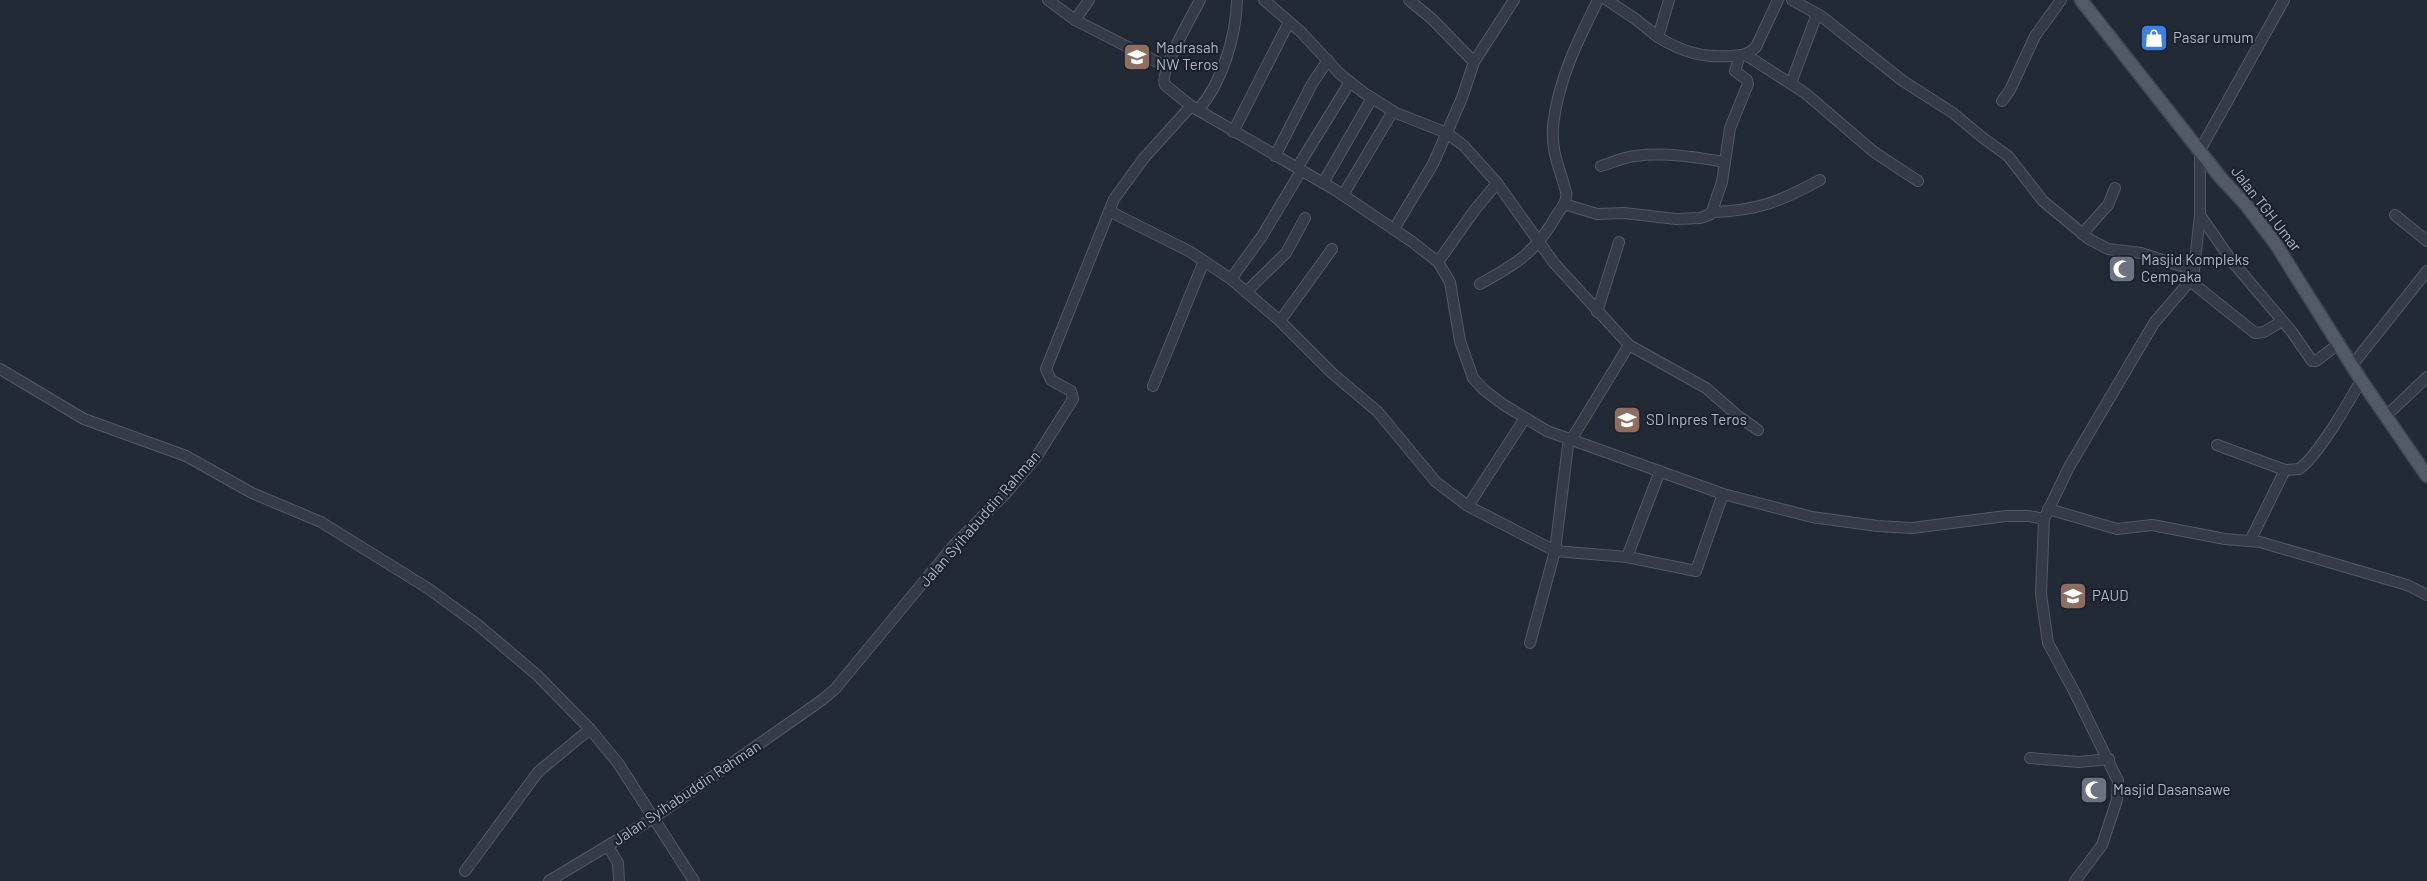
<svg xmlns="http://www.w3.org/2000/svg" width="2427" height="881" font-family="Barlow,sans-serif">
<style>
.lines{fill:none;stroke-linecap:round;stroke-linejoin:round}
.minor-casing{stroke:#535965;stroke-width:12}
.major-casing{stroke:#3f4551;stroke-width:15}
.minor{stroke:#353c47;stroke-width:10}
.major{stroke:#535a67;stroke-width:12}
.labels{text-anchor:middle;stroke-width:4;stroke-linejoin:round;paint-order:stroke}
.poi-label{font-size:15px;fill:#b0b6c4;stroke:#1b212c;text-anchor:start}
.street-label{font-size:15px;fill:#b0b6c4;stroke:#1b212c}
</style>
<rect width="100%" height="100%" fill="#222a36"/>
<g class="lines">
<g class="minor-casing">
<g id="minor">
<path d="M1048,0L1075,20L1167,67"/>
<path d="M1264,0L1301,32L1340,74L1364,93L1396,113L1447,133L1464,146L1497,183L1554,263L1629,345L1568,445L1555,551L1530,643"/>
<path d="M1409,0L1432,19L1474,62"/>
<path d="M1607,0L1634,18L1658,37"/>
<path d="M1669,0L1658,37C1682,52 1703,58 1731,56C1742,55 1748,55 1756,47L1778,0"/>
<path d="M1792,0L1821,16L1903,81L1953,113L1983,138L2008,156L2043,201L2089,239L2108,249L2141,253L2194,270"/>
<path d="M1075,20L1089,0"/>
<path d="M1746,55L1805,93L1874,152L1918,181"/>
<path d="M1791,83L1817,14"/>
<path d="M2002,101L2010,90L2035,36L2061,0"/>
<path d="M1191,106L1337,191L1411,241L1438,262L1450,282L1460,341L1473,378L1484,390L1504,405L1547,431L1723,494L1812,517L1877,526L1912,528L2006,516H2029L2044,519"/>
<path d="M1198,110C1222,83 1236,37 1237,0"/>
<path d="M1233,132L1289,22"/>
<path d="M1275,156L1312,84L1328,60"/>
<path d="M1601,166C1612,163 1623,157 1635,156C1665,152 1695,157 1725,162"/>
<path d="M1297,168L1350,82"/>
<path d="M1323,183L1372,98"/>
<path d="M1343,195L1393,111"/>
<path d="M1564,204L1597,214L1624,213L1676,219L1700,218L1711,214L1722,182L1730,128L1748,84L1747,80L1735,71L1740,55"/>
<path d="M1109,211L1189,251L1231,279L1280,321L1332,373L1378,412L1436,482L1468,506L1555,551L1627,557"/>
<path d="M1712,212C1758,211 1781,201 1820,180"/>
<path d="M2200,215L2231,260L2292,332L2312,361H2316L2340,343"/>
<path d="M2395,215L2427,241"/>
<path d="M1394,229L1433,164L1462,98L1474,62L1514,0"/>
<path d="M2082,234L2108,205L2115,188"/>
<path d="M1438,262L1474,211L1497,183"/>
<path d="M1231,279L1262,236L1301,171"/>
<path d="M2190,281L2255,333L2264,332L2282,321"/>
<path d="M1480,284C1518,263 1536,252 1558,213C1562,208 1568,200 1566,192C1560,168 1551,153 1553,126C1558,80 1578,40 1598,0"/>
<path d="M1246,292L1286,253L1305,218"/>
<path d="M1597,312L1619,242"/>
<path d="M1280,321L1332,249"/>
<path d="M1629,345L1706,388L1738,416L1758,430"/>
<path d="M2353,364L2427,271"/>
<path d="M0,369L84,419L186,456L252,493L321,522L429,589L478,625L537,675L590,729L618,763L694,881"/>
<path d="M1153,386L1204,261"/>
<path d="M2386,416L2427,377"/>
<path d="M2217,445L2285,470L2299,469C2318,456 2349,402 2361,380"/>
<path d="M1660,471L1627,557L1696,571L1723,494"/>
<path d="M1468,506L1525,418"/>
<path d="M2048,509L2117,529L2152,525L2225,539L2260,542L2407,585L2427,595"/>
<path d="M2250,541L2285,470"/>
<path d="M2030,758L2079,762L2109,759"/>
<path d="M608,846L618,863L619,881"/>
<path d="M465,871L538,772L590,729"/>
<path d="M549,881L652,819L822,700L835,689L954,545L1007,492L1037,456L1073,399L1071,391L1051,380L1046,369L1114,199L1144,158L1191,106L1165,85C1158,74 1193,14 1200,0"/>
<path d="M2075,881L2102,845L2117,800L2118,781L2075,693L2048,643L2041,594L2044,519L2069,467L2154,323L2190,281L2194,270L2200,215V150L2284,0"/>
</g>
</g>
<g class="major-casing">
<path id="major" d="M2081,0L2221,178L2246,205L2275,243L2361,380L2427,476"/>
</g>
<use href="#minor" class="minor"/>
<use href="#major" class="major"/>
</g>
<defs>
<g id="shop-square" transform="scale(1.4375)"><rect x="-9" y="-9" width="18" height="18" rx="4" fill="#3f7fe0" stroke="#1b212c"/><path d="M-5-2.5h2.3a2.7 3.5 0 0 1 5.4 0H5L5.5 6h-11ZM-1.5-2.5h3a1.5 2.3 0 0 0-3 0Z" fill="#fff"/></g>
<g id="school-square" transform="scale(1.4375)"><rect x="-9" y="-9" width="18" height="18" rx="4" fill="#8d6e63" stroke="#1b212c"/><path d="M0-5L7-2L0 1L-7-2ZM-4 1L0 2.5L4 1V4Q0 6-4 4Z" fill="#fff"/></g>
<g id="mosque-square" transform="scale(1.4375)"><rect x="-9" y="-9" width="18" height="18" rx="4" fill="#6b7280" stroke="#1b212c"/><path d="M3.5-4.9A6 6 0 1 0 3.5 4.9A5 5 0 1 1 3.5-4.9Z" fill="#fff"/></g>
</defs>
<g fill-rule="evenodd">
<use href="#shop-square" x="2154" y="38"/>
<use href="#school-square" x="1137" y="57"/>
<use href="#mosque-square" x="2122" y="269"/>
<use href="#school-square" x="1627" y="420"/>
<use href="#school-square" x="2073" y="596"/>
<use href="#mosque-square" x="2094" y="790"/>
</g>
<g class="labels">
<g class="poi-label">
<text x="2173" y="43">Pasar umum</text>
<text x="1156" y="53">Madrasah<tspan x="1156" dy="17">NW Teros</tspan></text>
<text x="2141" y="265">Masjid Kompleks<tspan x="2141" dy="17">Cempaka</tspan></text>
<text x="1646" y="425">SD Inpres Teros</text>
<text x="2092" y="601">PAUD</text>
<text x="2113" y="795">Masjid Dasansawe</text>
</g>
<g class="street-label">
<text transform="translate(2266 209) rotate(52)" y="5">Jalan TGH Umar</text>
<text transform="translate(980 519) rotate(-49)" y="5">Jalan Syihabuddin Rahman</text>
<text transform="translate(687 793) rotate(-34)" y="5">Jalan Syihabuddin Rahman</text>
</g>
</g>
</svg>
